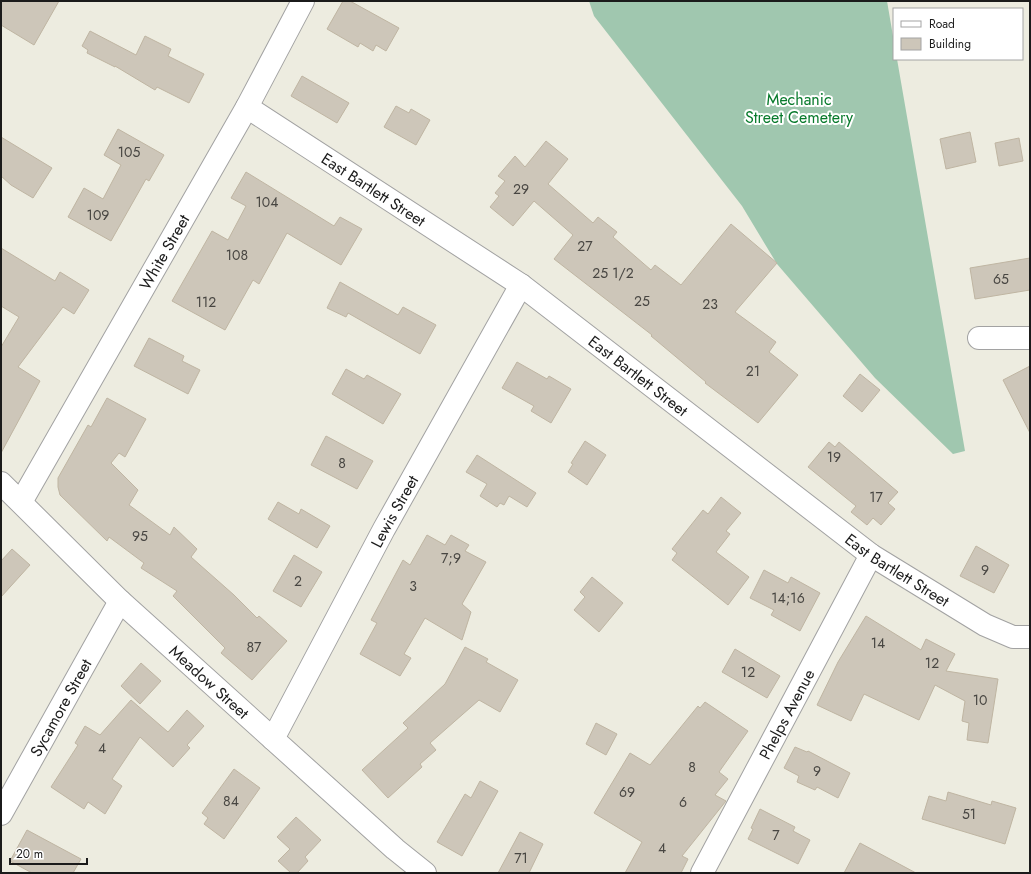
<svg xmlns="http://www.w3.org/2000/svg" width="1031" height="874" font-family="Jost,sans-serif">
<style>
.cemetery{fill:#a0c7af}
.building{fill:#cdc6b9;stroke:#bfb5a2}
.lines{fill:none;stroke-linecap:round;stroke-linejoin:round}
.minor-casing{stroke:#a2a2a2;stroke-width:24}
.minor{stroke:#fff;stroke-width:22}
.labels{text-anchor:middle;stroke-width:4;stroke-linejoin:round;paint-order:stroke}
.number-label{font-size:14px;fill:#484642}
.park-label{font-size:16px;fill:#087a2c;stroke:#fff}
.street-label{font-size:16px;fill:#1b1b1b;stroke:#fff}
</style>
<rect width="100%" height="100%" fill="#edece0"/>
<path class="cemetery" d="M589,1H887L894,42V59H897L965,451L953,454L875,378L777,264L742,206L594,16Z"/>
<g class="building">
<path d="M1,1H59L34,45L1,25Z"/>
<path d="M343,1H350L399,28L386,51L376,45L373,51L360,43L358,47L327,29Z"/>
<path d="M90,31L136,55L145,36L171,49L168,56L204,74L189,103L157,87L155,90L115,66V67L87,53L88,50L82,46Z"/>
<path d="M302,76L349,103L337,123L291,96Z"/>
<path d="M396,106L409,113L411,109L430,120L416,145L384,127Z"/>
<path d="M118,129L164,155L149,181L146,179L111,241L68,217L84,188L103,199L121,165L104,155Z"/>
<path d="M970,132L976,162L946,169L940,139Z"/>
<path d="M1,137L52,168L33,198L11,185L1,176Z"/>
<path d="M1019,138L1023,161L999,166L995,143Z"/>
<path d="M546,141L568,159L548,184L593,223L598,217L617,232L613,237L651,270L655,265L681,285L731,224L777,263L735,312L776,342L769,352L798,375L758,423L705,383L706,382L651,336L652,335L554,259L573,235L534,201L513,226L490,207L499,196L495,193L505,181L498,176L515,156L525,167Z"/>
<path d="M246,172L334,226L340,217L362,229L341,265L287,233L259,284L253,280L225,330L172,301L212,231L228,240L246,206L231,198Z"/>
<path d="M1,248L55,281L60,272L89,290L74,314L63,307L18,367L40,381L1,453V347L19,317L1,306Z"/>
<path d="M1030,258V290L975,299L970,268Z"/>
<path d="M340,282L398,315L403,307L436,325L420,354L348,313L346,317L327,308Z"/>
<path d="M149,338L184,356L182,361L200,370L188,394L134,366Z"/>
<path d="M517,362L547,379L549,376L571,389L551,423L531,411L534,406L502,388Z"/>
<path d="M1030,366V433L1003,380Z"/>
<path d="M346,369L364,379L367,375L401,394L383,424L332,394Z"/>
<path d="M860,374L880,390L862,412L843,396Z"/>
<path d="M107,398L146,419L125,457L119,453L111,463L138,490L129,505L170,535L174,527L197,549L191,557L234,595L257,618L259,616L287,641L252,680L221,653L225,648L173,596L177,591L141,568L144,563L109,537L107,541L60,495L58,487V478L88,425L91,427Z"/>
<path d="M326,436L373,461L357,489L311,465Z"/>
<path d="M585,441L606,455L587,485L568,472L573,464L571,463Z"/>
<path d="M829,442L835,447L839,442L898,492L888,503L895,509L881,525L873,518L867,525L851,512L856,506L808,467Z"/>
<path d="M477,455L536,493L527,507L509,496L504,505L500,503L497,507L480,496L487,484L466,472Z"/>
<path d="M721,497L741,513L726,531L730,534L716,552L749,577L728,605L672,560L677,553L672,549L703,510L708,514Z"/>
<path d="M278,502L299,514L301,509L330,526L317,548L268,519Z"/>
<path d="M427,535L445,545L451,535L469,545L465,551L486,562L462,604L471,612L462,640L425,618L404,654L411,658L400,676L360,654L377,623L371,620L403,560L410,565Z"/>
<path d="M976,546L1009,565L994,593L960,576Z"/>
<path d="M12,549L30,565L1,597V561Z"/>
<path d="M294,555L322,572L301,607L273,591Z"/>
<path d="M764,570L788,583L791,577L820,593L800,631L771,615L774,610L750,598Z"/>
<path d="M592,577L623,603L599,632L574,610L585,597L580,592Z"/>
<path d="M866,616L921,650L926,639L955,654L946,671L998,679L988,743L967,740L969,723L962,721L965,701L935,685L919,720L864,694L851,721L817,705L838,662Z"/>
<path d="M465,647L488,659L486,662L518,680L500,712L479,700L430,743L436,750L420,764L422,767L388,798L362,770L408,728L403,723L445,684Z"/>
<path d="M735,649L780,676L767,698L722,672Z"/>
<path d="M141,663L161,681L140,704L121,686Z"/>
<path d="M131,700L168,732L187,710L204,726L187,745L190,748L173,767L140,737L112,779L122,786L105,814L88,802L84,809L51,787L78,745L75,743L85,726L100,735Z"/>
<path d="M705,702L748,731L719,772L728,779L715,795L726,801L682,856L688,859L681,873H625L642,842L594,813L630,753L650,765L698,706L700,708Z"/>
<path d="M596,723L617,734L606,755L586,744Z"/>
<path d="M795,747L807,752L808,751L850,773L838,798L817,787L815,790L797,782L799,776L784,768Z"/>
<path d="M234,769L260,788L224,839L204,824L208,818L202,813Z"/>
<path d="M480,781L498,791L462,856L437,842L465,794L471,798Z"/>
<path d="M948,792L991,805L992,801L1016,808L1005,844L922,819L929,796L946,801Z"/>
<path d="M760,809L795,827L793,831L810,840L798,864L748,839L753,829L751,828Z"/>
<path d="M296,817L321,840L305,857L308,861L297,873H291L278,861L290,849L277,837Z"/>
<path d="M27,830L81,859L73,873H32L10,861Z"/>
<path d="M520,832L543,844L529,873H498Z"/>
<path d="M860,843L916,873H844Z"/>
</g>
<g class="lines">
<g class="minor-casing">
<g id="minor">
<path id="s1" d="M247,107L521,285L871,555L985,625L1013,637H1030"/>
<path d="M979,338H1030"/>
<path id="s2" d="M1,483L120,601L395,849L425,873"/>
<path id="s3" d="M21,502L247,107L303,1"/>
<path id="s4" d="M273,739L384,529L521,285"/>
<path id="s5" d="M1,814L120,601"/>
<path id="s6" d="M702,873L871,555"/>
</g>
</g>
<use href="#minor" class="minor"/>
</g>
<g class="labels">
<g class="number-label">
<text x="129" y="157">105</text>
<text x="521" y="194">29</text>
<text x="267" y="207">104</text>
<text x="98" y="220">109</text>
<text x="585" y="251">27</text>
<text x="237" y="260">108</text>
<text x="613" y="278">25 1/2</text>
<text x="1001" y="284">65</text>
<text x="642" y="306">25</text>
<text x="206" y="307">112</text>
<text x="710" y="309">23</text>
<text x="753" y="376">21</text>
<text x="834" y="462">19</text>
<text x="342" y="468">8</text>
<text x="876" y="502">17</text>
<text x="140" y="541">95</text>
<text x="451" y="563">7;9</text>
<text x="985" y="575">9</text>
<text x="298" y="586">2</text>
<text x="413" y="591">3</text>
<text x="788" y="603">14;16</text>
<text x="878" y="648">14</text>
<text x="254" y="652">87</text>
<text x="932" y="668">12</text>
<text x="748" y="677">12</text>
<text x="980" y="705">10</text>
<text x="102" y="753">4</text>
<text x="692" y="772">8</text>
<text x="817" y="776">9</text>
<text x="627" y="797">69</text>
<text x="231" y="806">84</text>
<text x="683" y="807">6</text>
<text x="969" y="819">51</text>
<text x="776" y="840">7</text>
<text x="662" y="853">4</text>
<text x="521" y="863">71</text>
</g>
<g class="park-label">
<text x="799" y="105">Mechanic<tspan x="799" dy="18">Street Cemetery</tspan></text>
</g>
<g class="street-label">
<text dy="6" stroke="none"><textPath href="#s1" startOffset="151">East Bartlett Street</textPath></text>
<text dy="6" stroke="none"><textPath href="#s3" startOffset="288">White Street</textPath></text>
<text dy="6" stroke="none"><textPath href="#s1" startOffset="475">East Bartlett Street</textPath></text>
<text dy="6" stroke="none"><textPath href="#s4" startOffset="258">Lewis Street</textPath></text>
<text dy="6" stroke="none"><textPath href="#s1" startOffset="799">East Bartlett Street</textPath></text>
<text dy="6" stroke="none"><textPath href="#s2" startOffset="288">Meadow Street</textPath></text>
<text dy="6" stroke="none"><textPath href="#s5" startOffset="122">Sycamore Street</textPath></text>
<text dy="6" stroke="none"><textPath href="#s6" startOffset="180">Phelps Avenue</textPath></text>
</g>
</g>
<rect width="1031" height="874" fill="none" stroke="#1b1b1b" stroke-width="4"/>
<rect x="893" y="8" width="130" height="52" fill="#ffffff" stroke="#a4a4a4"/>
<rect x="901" y="21" width="20" height="6" fill="#ffffff" stroke="#a4a4a4"/>
<text x="929" y="28" font-size="12" fill="#1b1b1b">Road</text>
<rect x="901" y="38" width="20" height="12" fill="#cdc6b9" stroke="#a4a4a4"/>
<text x="929" y="48" font-size="12" fill="#1b1b1b">Building</text>
<path d="M10 858v6h77v-6" fill="none" stroke="#1b1b1b" stroke-width="2"/>
<text x="16" y="858" font-size="12" fill="#1b1b1b" stroke="#ffffff" stroke-width="3" paint-order="stroke">20 m</text>
</svg>
